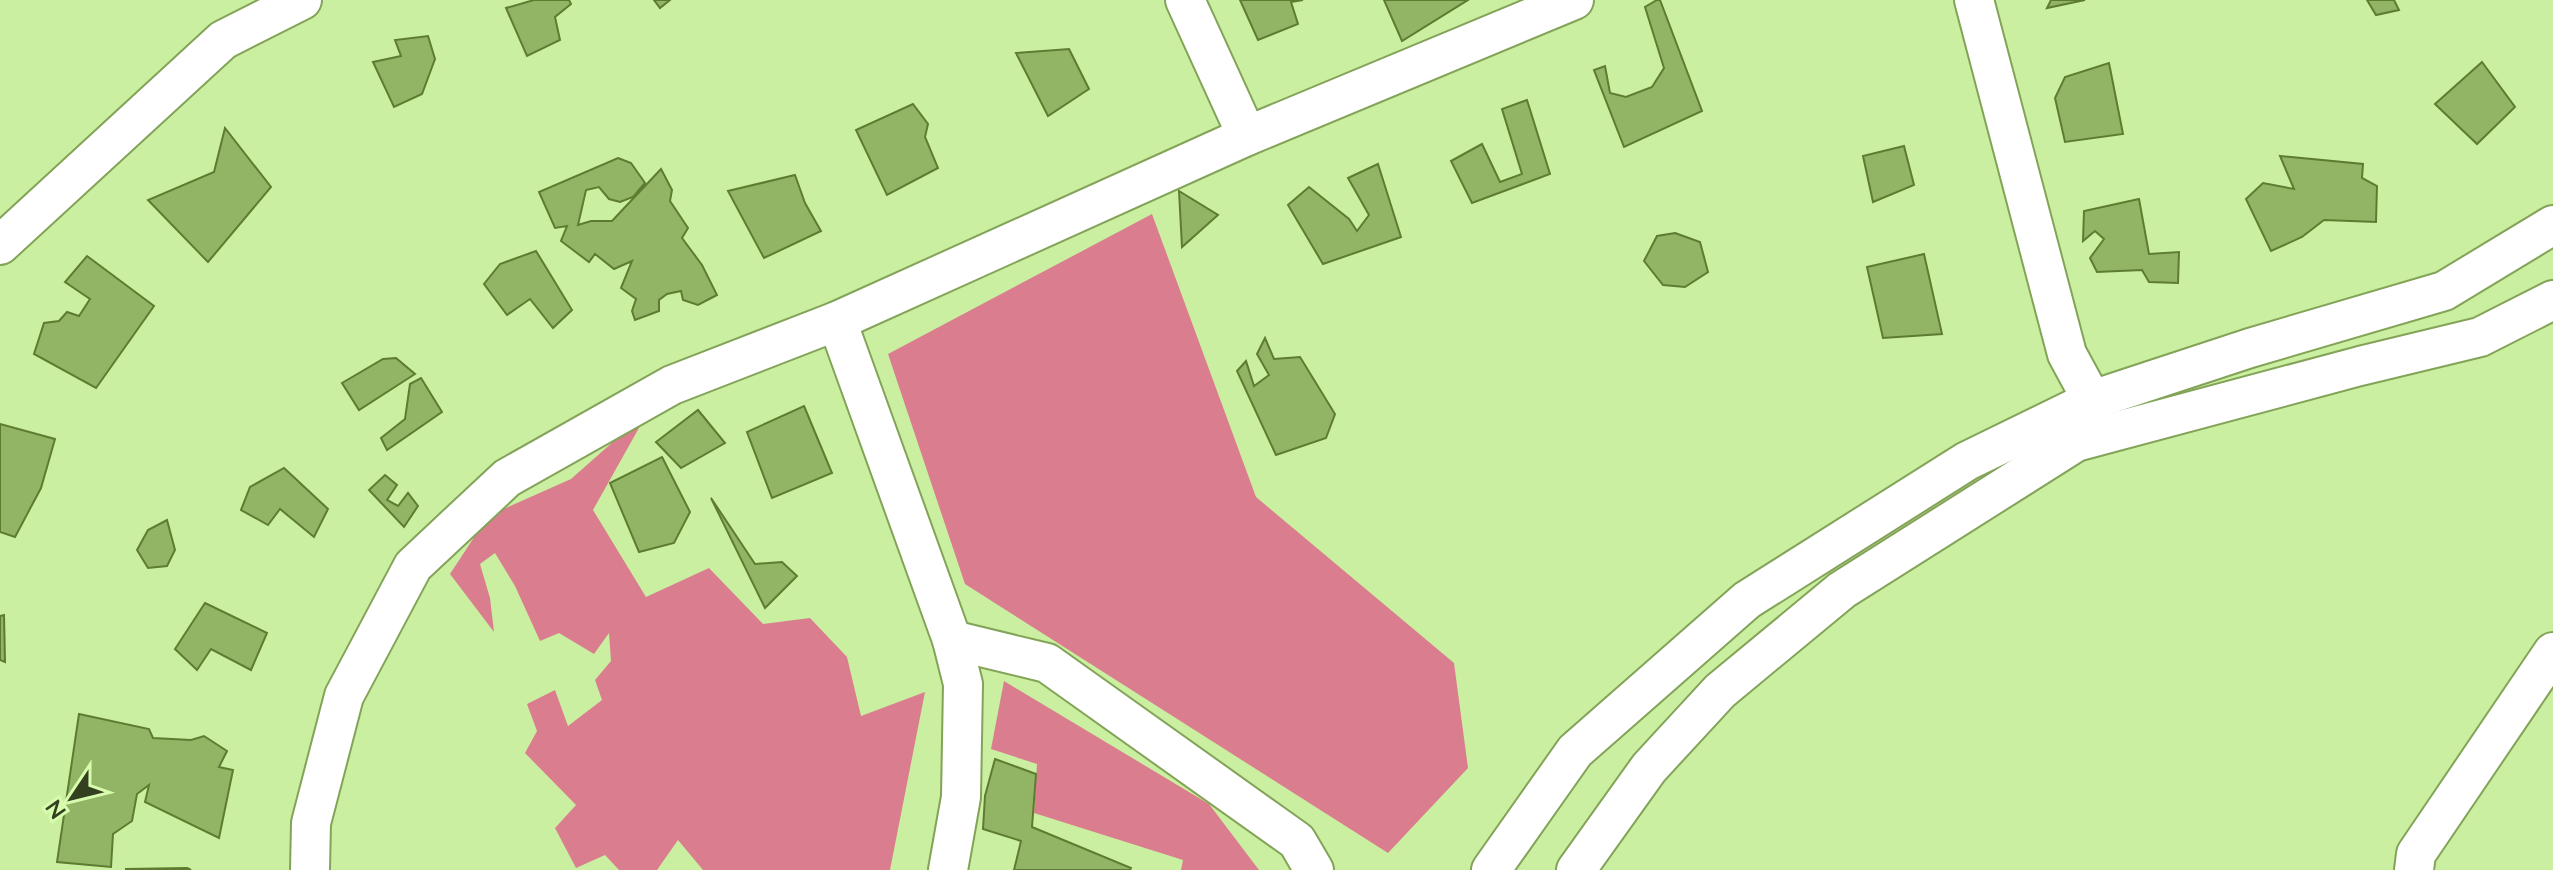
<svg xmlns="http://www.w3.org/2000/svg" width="2553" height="870" font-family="Lato,sans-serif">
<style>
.forest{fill:#da7e8f}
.building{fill:#91b564;stroke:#5d7c32;stroke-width:2}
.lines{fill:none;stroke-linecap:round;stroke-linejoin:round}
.minor-casing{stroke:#82a358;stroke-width:42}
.minor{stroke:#fff;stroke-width:38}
</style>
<rect width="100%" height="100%" fill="#cbefa1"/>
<g class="forest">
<path d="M1152,214L1256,497L1454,663L1468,768L1388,853L965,584L888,354Z"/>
<path d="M649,410L593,510L646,597L709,568L763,624L810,618L847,657L861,716L925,692L890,870H703L678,840L657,870H619L605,855L576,868L555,828L576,805L525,753L537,731L527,704L555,690L568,726L602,700L595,680L611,661L609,633L594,654L559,633L540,641L515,586L495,553L480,564L490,598L494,632L450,574L488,516L571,479Z"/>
<path d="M1004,681L1209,804L1259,870H1181L1183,860L1034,813L1037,764L991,749Z"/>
</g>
<g class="building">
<path d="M534,0H569L571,4L555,17L560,40L527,56L506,8Z"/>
<path d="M654,0H670L660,8Z"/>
<path d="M1240,0H1303L1291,2L1298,24L1258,40Z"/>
<path d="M1384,0H1468L1402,41Z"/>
<path d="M1657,0H1660L1702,111L1624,147L1594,70L1605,66L1610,93L1626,97L1652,87L1664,68L1645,7Z"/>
<path d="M2051,0H2085L2047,8Z"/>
<path d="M2367,0H2394L2399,10L2376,15Z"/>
<path d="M428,36L435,59L422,94L394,107L373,62L401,56L395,40Z"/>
<path d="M1069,49L1089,89L1048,116L1016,53Z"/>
<path d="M2482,62L2515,107L2477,144L2435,104Z"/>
<path d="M2109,63L2123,134L2065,142L2055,98L2065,77Z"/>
<path d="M1527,100L1550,174L1472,203L1451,161L1482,144L1500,182L1522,174L1502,109Z"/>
<path d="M913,104L928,124L925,137L938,168L887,195L856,130Z"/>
<path d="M225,128L271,187L208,262L148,200L214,172Z"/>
<path d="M1904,146L1914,185L1873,202L1863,156Z"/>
<path d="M2280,156L2363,164L2362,178L2377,186L2376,222L2324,220L2302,237L2271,251L2246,199L2263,183L2294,189Z"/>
<path d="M618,158L631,163L645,183L633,197L620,202L609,199L599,187L586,190L578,225L591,221H612L661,169L672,190L670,201L688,228L682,238L702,265L717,295L698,305L683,300L681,291L667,294L659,300V311L635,320L632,311L636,299L621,288L632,261L614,269L595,254L589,262L561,241L567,226L555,228L539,192Z"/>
<path d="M1378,164L1401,237L1323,264L1288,205L1309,187L1349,219L1357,231L1369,215L1348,178Z"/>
<path d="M795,175L805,203L821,231L764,258L728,191Z"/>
<path d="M1179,191L1218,215L1182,247Z"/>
<path d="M2139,199L2149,254L2179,252L2178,283L2149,282L2142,270L2097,272L2090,258L2104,239L2095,231L2083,241L2084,211Z"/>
<path d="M1675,233L1700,242L1708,272L1685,287L1663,285L1644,261L1657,236Z"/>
<path d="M536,251L572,310L553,328L530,299L507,315L484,284L500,264Z"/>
<path d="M1924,254L1942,334L1883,338L1867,267Z"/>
<path d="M87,256L154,306L96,388L34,354L44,323L59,321L67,312L79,316L90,299L65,282Z"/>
<path d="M1265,338L1274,359L1300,357L1335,414L1326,438L1276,455L1237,371L1246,361L1254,386L1269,375L1257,354Z"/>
<path d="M396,358L415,374L359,410L342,383L383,359Z"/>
<path d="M421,378L442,412L387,450L381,438L405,419L410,384Z"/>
<path d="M804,406L832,473L772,498L747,432Z"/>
<path d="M698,410L725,443L681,468L656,442Z"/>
<path d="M0,424L55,439L41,488L15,537L0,532Z"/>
<path d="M662,457L690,512L674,543L639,552L610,483Z"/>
<path d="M284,468L328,509L314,537L280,509L268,525L241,510L250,487Z"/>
<path d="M385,475L397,485L387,500L398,506L408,493L418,506L404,527L369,490Z"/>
<path d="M711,498L755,564L782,562L797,576L765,608Z"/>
<path d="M167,520L175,550L167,566L148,568L137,550L148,530Z"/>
<path d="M205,603L267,633L251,670L211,649L197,670L175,649Z"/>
<path d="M4,615L5,662L0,660V616Z"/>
<path d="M79,714L149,729L153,738L191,740L204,736L227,751L219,767L233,770L219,838L145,802L149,785L137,794L132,821L113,834L111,867L57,862Z"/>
<path d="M995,759L1036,774L1032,827L1131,868L1130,870H1014L1021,841L983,829L985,796Z"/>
<path d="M187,868L191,870L125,869Z"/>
</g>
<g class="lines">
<g class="minor-casing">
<g id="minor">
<path d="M1185,0L1247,136"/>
<path d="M1974,0L2067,354L2092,400"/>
<path d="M0,245L223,40L302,0"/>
<path d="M837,321L952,640L1047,663L1297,841L1314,870"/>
<path d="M310,870L311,823L344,696L413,566L507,478L672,385L837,321L1247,136L1574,0"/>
<path d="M948,870L961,797L963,684L952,640"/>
<path d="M1491,870L1575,751L1747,600L1967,461L2092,400L2250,348L2444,291L2553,225"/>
<path d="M1576,870L1649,768L1720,691L1842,590L2076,442L2360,366L2480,337L2553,300"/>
<path d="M2414,870L2416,854L2553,652"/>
</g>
</g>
<use href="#minor" class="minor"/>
</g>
<g transform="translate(72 798) rotate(235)" stroke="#d8fcad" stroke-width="6" paint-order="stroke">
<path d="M0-6L14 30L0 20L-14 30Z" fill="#324020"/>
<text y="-12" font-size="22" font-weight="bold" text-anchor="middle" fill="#324020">N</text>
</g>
</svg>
